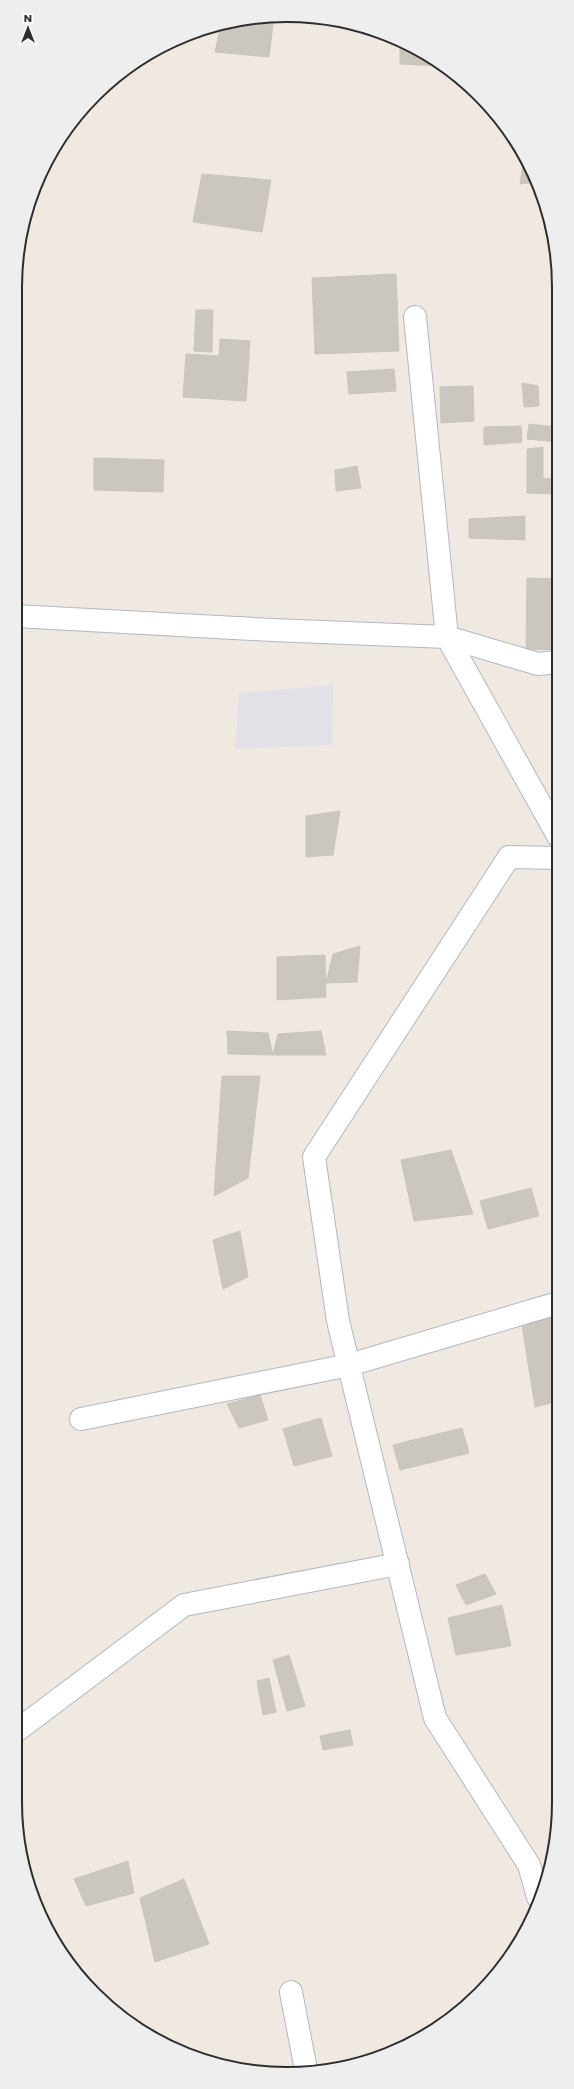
<svg xmlns="http://www.w3.org/2000/svg" width="574" height="2089" font-family="Poppins,sans-serif">
<style>
.industrial{fill:#e3e1e8}
.building{fill:#cbc7bf;stroke:#cbc5ba}
.lines{fill:none;stroke-linecap:round;stroke-linejoin:round}
.minor-casing{stroke:#b4b7c1;stroke-width:24}
.minor{stroke:#fff;stroke-width:22}
.rim{fill:none;stroke:#2e2e2e;stroke-width:2}
</style>
<rect width="100%" height="100%" fill="#efe9e1"/>
<path class="industrial" d="M333,685L332,745L235,749L239,693Z"/>
<g class="building">
<path d="M274,16L269,57L215,52L221,24L234,20Z"/>
<path d="M400,40L408,43L439,66L400,64Z"/>
<path d="M524,157L531,167L536,182L520,184Z"/>
<path d="M202,174L271,180L262,232L193,222Z"/>
<path d="M396,274L399,351L315,354L312,278Z"/>
<path d="M196,310H213L212,352L194,351Z"/>
<path d="M220,339L250,341L246,401L183,397L186,354L219,356Z"/>
<path d="M394,369L396,391L349,394L347,372Z"/>
<path d="M522,383L538,386L539,406L524,407Z"/>
<path d="M473,386L474,421L441,423L440,387Z"/>
<path d="M529,424L557,427V442L527,439Z"/>
<path d="M521,426L522,442L484,445V427Z"/>
<path d="M543,447V479L557,478V494L527,493V449Z"/>
<path d="M94,458L164,460L163,492L94,490Z"/>
<path d="M357,466L361,488L336,491L335,470Z"/>
<path d="M525,516V540L469,538V519Z"/>
<path d="M527,578L557,579V650L526,649Z"/>
<path d="M340,811L333,855L306,857V816Z"/>
<path d="M360,946L357,982L326,983L333,954Z"/>
<path d="M325,955L326,997L277,1000V957Z"/>
<path d="M227,1031L268,1033L273,1055L228,1054Z"/>
<path d="M321,1031L326,1055H273L278,1034Z"/>
<path d="M222,1076H260L248,1178L214,1196Z"/>
<path d="M451,1150L473,1214L414,1221L401,1160Z"/>
<path d="M531,1188L539,1216L488,1229L480,1201Z"/>
<path d="M240,1231L248,1277L223,1289L213,1240Z"/>
<path d="M558,1315V1401L535,1407L522,1325Z"/>
<path d="M260,1395L268,1420L239,1428L227,1404Z"/>
<path d="M321,1418L332,1456L294,1466L283,1429Z"/>
<path d="M462,1428L469,1453L400,1470L393,1445Z"/>
<path d="M485,1574L496,1594L466,1605L456,1585Z"/>
<path d="M502,1605L511,1646L456,1655L448,1618Z"/>
<path d="M289,1655L305,1706L287,1711L273,1660Z"/>
<path d="M269,1678L276,1712L263,1715L257,1681Z"/>
<path d="M350,1730L353,1745L323,1750L320,1736Z"/>
<path d="M128,1861L134,1893L86,1906L74,1879Z"/>
<path d="M184,1879L209,1944L155,1962L140,1898Z"/>
</g>
<g class="lines">
<g class="minor-casing">
<g id="minor">
<path d="M415,317L447,637L538,664L557,662"/>
<path d="M15,616L272,630L447,637L558,836"/>
<path d="M81,1419L349,1365L558,1303"/>
<path d="M15,1732L184,1605L398,1564"/>
<path d="M538,1897L529,1865L435,1718L338,1321L314,1157L509,857L558,858"/>
<path d="M291,1992L306,2070"/>
</g>
</g>
<use href="#minor" class="minor"/>
</g>
<path d="M0 0H574V2089H0ZM287 22H287A265 265 0 0 1 552 287V1802A265 265 0 0 1 287 2067H287A265 265 0 0 1 22 1802V287A265 265 0 0 1 287 22Z" fill="#eee" fill-rule="evenodd"/>
<path class="rim" d="M287 22H287A265 265 0 0 1 552 287V1802A265 265 0 0 1 287 2067H287A265 265 0 0 1 22 1802V287A265 265 0 0 1 287 22Z"/>
<g transform="translate(28 28)" stroke="#ffffff" stroke-width="3" paint-order="stroke">
<path d="M0-3L7 15L0 10L-7 15Z" fill="#2e2e2e"/>
<text y="-6" font-size="11" font-weight="bold" text-anchor="middle" fill="#2e2e2e">N</text>
</g>
</svg>
